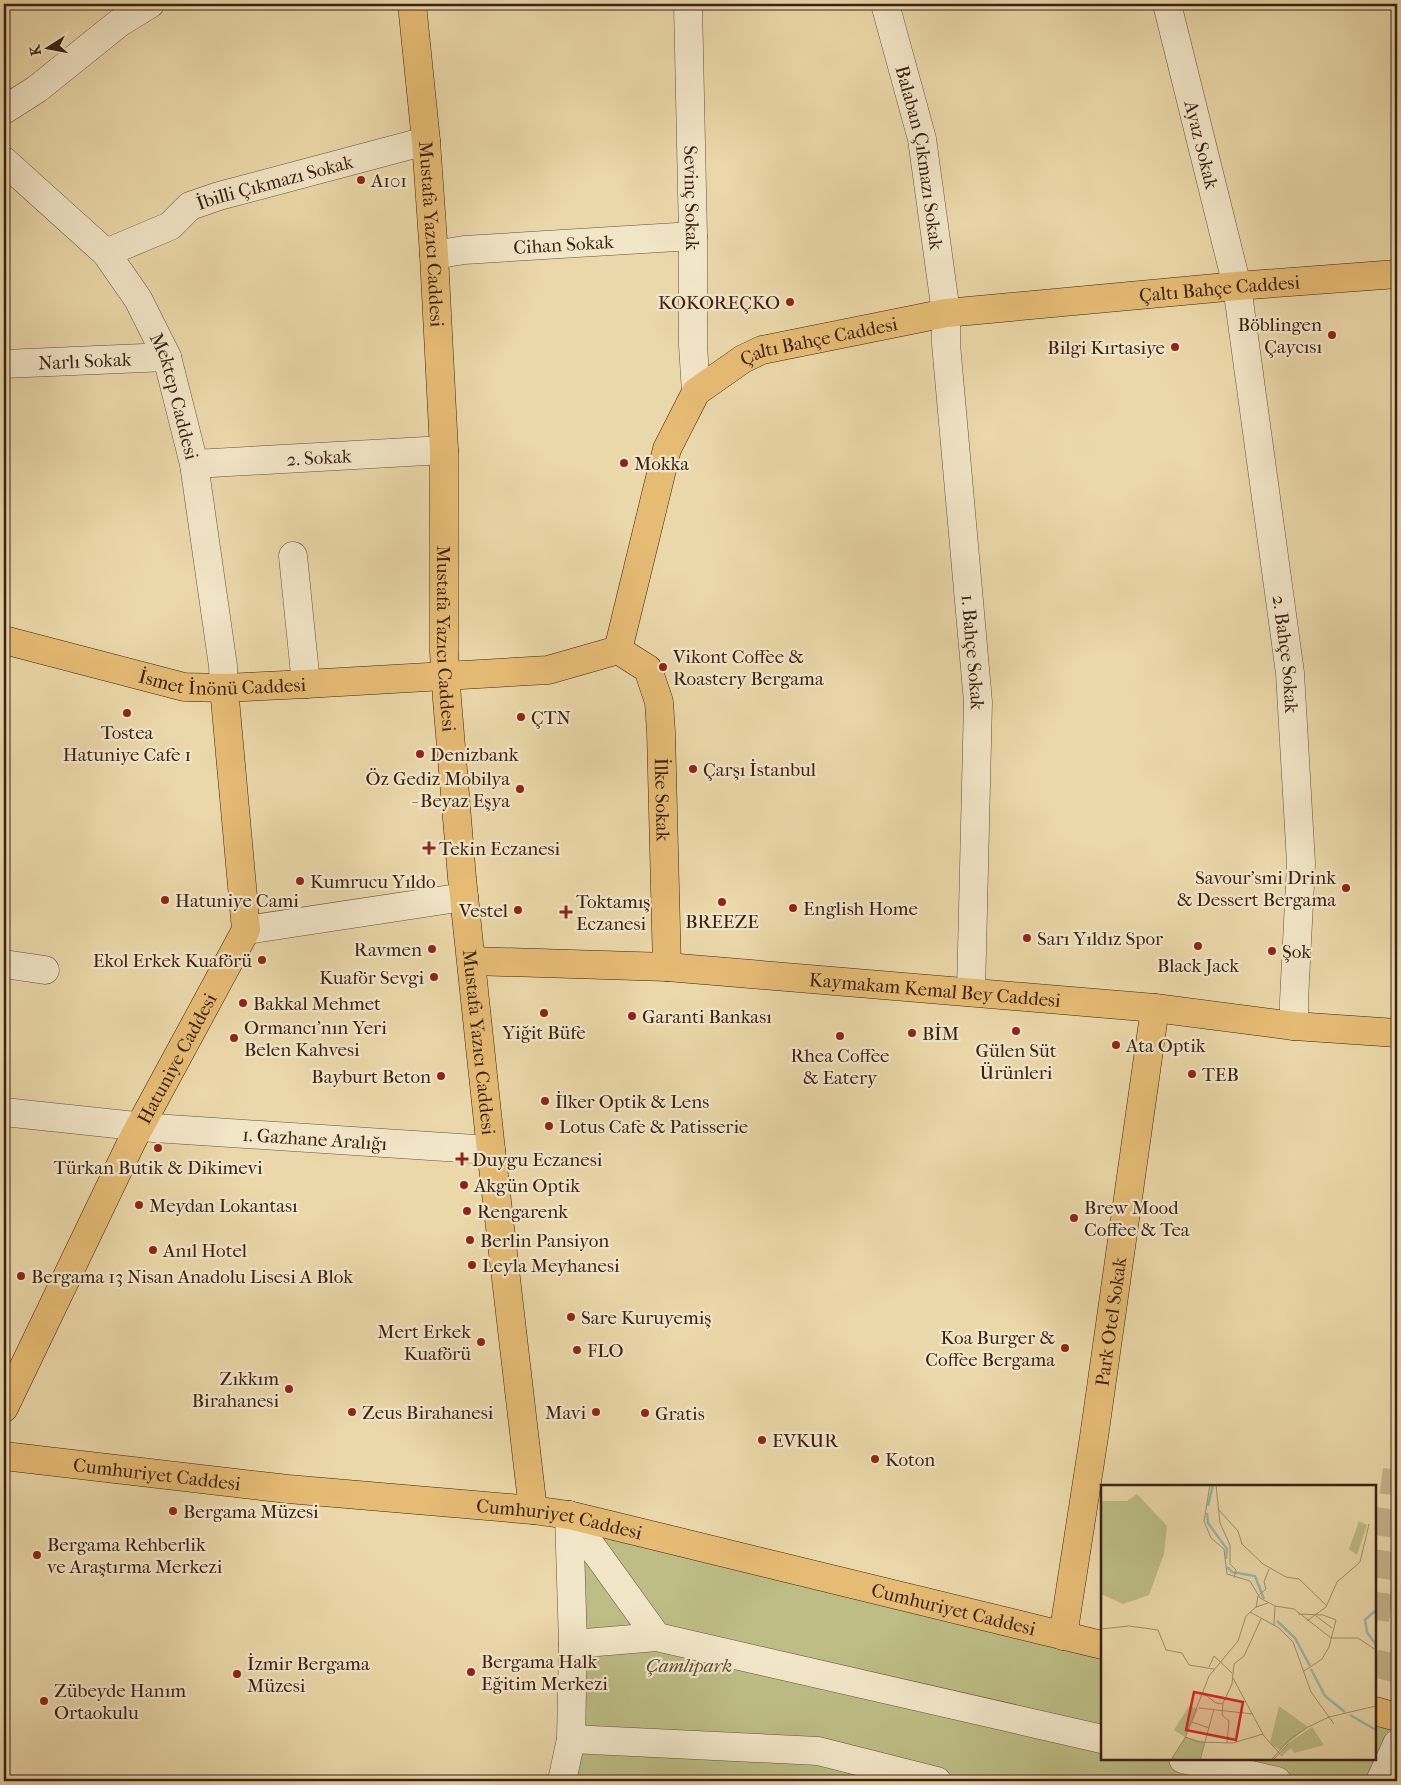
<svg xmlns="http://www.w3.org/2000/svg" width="1401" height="1785" font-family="'IM FELL French Canon',serif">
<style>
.green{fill:#bdbd85;stroke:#7c6f4e}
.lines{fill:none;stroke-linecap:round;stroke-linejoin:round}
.minor-tunnel{stroke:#c8b38c;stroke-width:28;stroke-dasharray:28 14;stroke-linecap:butt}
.minor-casing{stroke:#674f3b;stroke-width:29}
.major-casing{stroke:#3b2116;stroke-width:29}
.minor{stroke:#f2e6c8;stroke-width:28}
.major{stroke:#e6bc75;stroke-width:28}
.poi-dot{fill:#8f2418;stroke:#f2e6c8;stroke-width:2}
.labels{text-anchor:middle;stroke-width:4.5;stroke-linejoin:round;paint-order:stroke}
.street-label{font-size:19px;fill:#3b2116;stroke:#f2e6c8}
.poi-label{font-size:19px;fill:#3b2116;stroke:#f2e6c8;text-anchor:start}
.park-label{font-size:19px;font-style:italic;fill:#5c4832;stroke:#f2e6c8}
.inset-river{fill:none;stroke:#98b9ac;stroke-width:2.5}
.inset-road{fill:none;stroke:#a58f6f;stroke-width:1}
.view{fill:#d62828;fill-opacity:0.15;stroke:#d62828;stroke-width:2.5}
.inset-edge{fill:none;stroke:#3b2116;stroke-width:2.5}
</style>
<rect width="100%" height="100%" fill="#ebd8aa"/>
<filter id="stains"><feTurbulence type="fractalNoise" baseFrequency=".004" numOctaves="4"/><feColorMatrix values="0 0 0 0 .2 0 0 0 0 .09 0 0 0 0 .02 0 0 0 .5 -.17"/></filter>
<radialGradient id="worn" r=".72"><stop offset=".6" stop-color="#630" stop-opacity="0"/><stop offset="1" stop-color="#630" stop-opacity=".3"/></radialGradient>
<path class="green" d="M569,1515L1102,1645V1759H1375V1711L1397,1717V1781H562Z"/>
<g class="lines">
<g class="minor-tunnel">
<path d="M1375,1620L1397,1470"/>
<path d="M1375,1663L1397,1669"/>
</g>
<g class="minor-casing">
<g id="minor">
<path id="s1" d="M688,4L693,236V345L696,392"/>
<path id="s2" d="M885,4L922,139L946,313V344L978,702L971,992"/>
<path id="s3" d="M1167,4L1237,286L1290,673L1301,863L1294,1001V1026"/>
<path d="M4,110L37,89L119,23L150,4"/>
<path id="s4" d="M4,161L106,253L138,299L167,357L194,464L223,666L224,688"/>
<path id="s5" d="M106,253L170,226L190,206L219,196L426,141"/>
<path id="s6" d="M434,255L464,250L693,236"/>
<path id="s7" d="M4,364L167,357"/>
<path id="s8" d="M194,464L444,450"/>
<path d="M293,556L306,684"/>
<path d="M246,930L464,897"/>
<path d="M4,964L45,970"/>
<path id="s9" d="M4,1112L154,1128L491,1150"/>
<path d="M569,1515L657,1637L1102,1739"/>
<path d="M573,1644L657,1637"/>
<path d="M571,1739L818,1751L937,1781"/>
<path d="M1183,1759L1277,1781"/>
<path d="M562,1781L571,1739L573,1644L569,1515"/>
<path d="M1380,1781L1397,1744"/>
</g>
</g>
<g class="major-casing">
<g id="major">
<path id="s10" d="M412,4L426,141L434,255L444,450V652L447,699L462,878L491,1150L533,1510"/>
<path id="s11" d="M4,640L184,687L224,688L306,684L548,670L618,650L667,449L696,392L743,359L762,350L946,313L1237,286L1397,274"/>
<path id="s12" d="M618,650L648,669L659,702L661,732L667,967"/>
<path id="s13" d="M472,961L667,967L1155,1008L1294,1026L1397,1033"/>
<path id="s14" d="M4,1408L133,1139L246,930L224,688"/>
<path id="s15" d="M4,1456L288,1489L533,1510L569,1515L1102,1645"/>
<path id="s16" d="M1063,1636L1094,1437L1155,1008"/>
<path d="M1375,1711L1397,1717"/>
</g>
</g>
<use href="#minor" class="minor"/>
<use href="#major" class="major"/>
</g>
<g class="poi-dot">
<circle cx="361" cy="180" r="5"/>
<circle cx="790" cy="302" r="5"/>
<circle cx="1332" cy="335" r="5"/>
<circle cx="1175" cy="347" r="5"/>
<circle cx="624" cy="463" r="5"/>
<circle cx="663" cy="667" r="5"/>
<circle cx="127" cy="713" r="5"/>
<circle cx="521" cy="717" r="5"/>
<circle cx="420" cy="754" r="5"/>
<circle cx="693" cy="769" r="5"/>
<circle cx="520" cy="789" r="5"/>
<path d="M426.5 840.5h5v5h5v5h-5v5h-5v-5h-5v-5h5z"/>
<circle cx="300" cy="881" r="5"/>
<circle cx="1346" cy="888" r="5"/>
<circle cx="165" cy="900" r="5"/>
<circle cx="722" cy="902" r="5"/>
<circle cx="793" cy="908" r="5"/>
<circle cx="518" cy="910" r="5"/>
<path d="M563.5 904.5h5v5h5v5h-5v5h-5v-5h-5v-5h5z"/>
<circle cx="1027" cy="938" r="5"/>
<circle cx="1198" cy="946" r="5"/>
<circle cx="432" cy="949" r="5"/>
<circle cx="1272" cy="951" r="5"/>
<circle cx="262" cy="960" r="5"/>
<circle cx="434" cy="977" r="5"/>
<circle cx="243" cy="1003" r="5"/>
<circle cx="544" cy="1013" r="5"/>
<circle cx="632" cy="1016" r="5"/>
<circle cx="1016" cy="1031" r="5"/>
<circle cx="912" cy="1033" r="5"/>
<circle cx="840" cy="1036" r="5"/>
<circle cx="234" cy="1038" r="5"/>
<circle cx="1116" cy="1045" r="5"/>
<circle cx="1192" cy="1074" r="5"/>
<circle cx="441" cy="1076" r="5"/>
<circle cx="545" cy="1101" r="5"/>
<circle cx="549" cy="1126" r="5"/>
<circle cx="158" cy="1148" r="5"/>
<path d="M459.5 1151.5h5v5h5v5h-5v5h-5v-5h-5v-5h5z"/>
<circle cx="464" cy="1185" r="5"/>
<circle cx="139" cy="1205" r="5"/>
<circle cx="467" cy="1211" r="5"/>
<circle cx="1074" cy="1218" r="5"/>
<circle cx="470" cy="1240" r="5"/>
<circle cx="153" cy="1250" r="5"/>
<circle cx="472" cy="1265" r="5"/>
<circle cx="21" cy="1276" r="5"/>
<circle cx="571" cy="1317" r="5"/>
<circle cx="481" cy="1342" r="5"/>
<circle cx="1065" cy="1348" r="5"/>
<circle cx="577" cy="1350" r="5"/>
<circle cx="289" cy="1389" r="5"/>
<circle cx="352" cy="1412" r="5"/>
<circle cx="596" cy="1412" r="5"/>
<circle cx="645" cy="1413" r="5"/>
<circle cx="762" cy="1440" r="5"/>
<circle cx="875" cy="1459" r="5"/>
<circle cx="173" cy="1511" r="5"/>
<circle cx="37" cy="1555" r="5"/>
<circle cx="471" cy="1672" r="5"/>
<circle cx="237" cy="1674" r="5"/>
<circle cx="44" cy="1701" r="5"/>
</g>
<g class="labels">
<g class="street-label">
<text dy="7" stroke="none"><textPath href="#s3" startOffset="145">Ayaz Sokak</textPath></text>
<text dy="7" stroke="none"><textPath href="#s2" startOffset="158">Balaban Çıkmazı Sokak</textPath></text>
<text dy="7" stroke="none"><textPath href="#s5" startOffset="186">İbilli Çıkmazı Sokak</textPath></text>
<text dy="7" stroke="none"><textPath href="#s1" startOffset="194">Sevinç Sokak</textPath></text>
<text dy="7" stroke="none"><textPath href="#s10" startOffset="231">Mustafa Yazıcı Caddesi</textPath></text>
<text dy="7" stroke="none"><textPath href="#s6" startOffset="130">Cihan Sokak</textPath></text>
<text dy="7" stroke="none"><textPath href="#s11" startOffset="1435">Çaltı Bahçe Caddesi</textPath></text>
<text dy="7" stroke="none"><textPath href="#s11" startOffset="1030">Çaltı Bahçe Caddesi</textPath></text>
<text dy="7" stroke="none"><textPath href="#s7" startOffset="81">Narlı Sokak</textPath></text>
<text dy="7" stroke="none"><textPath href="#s4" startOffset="298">Mektep Caddesi</textPath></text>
<text dy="7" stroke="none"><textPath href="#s8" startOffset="125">2. Sokak</textPath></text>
<text dy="7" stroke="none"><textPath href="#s10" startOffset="636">Mustafa Yazıcı Caddesi</textPath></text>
<text dy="7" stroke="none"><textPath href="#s2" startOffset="656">1. Bahçe Sokak</textPath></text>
<text dy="7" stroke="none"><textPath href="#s3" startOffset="662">2. Bahçe Sokak</textPath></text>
<text dy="7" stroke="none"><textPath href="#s11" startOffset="224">İsmet İnönü Caddesi</textPath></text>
<text dy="7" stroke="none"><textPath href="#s12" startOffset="168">İlke Sokak</textPath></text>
<text dy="7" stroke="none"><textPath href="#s13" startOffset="464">Kaymakam Kemal Bey Caddesi</textPath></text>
<text dy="7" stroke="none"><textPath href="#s10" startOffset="1041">Mustafa Yazıcı Caddesi</textPath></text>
<text dy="7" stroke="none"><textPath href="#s14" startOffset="390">Hatuniye Caddesi</textPath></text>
<text dy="7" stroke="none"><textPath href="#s9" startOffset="312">1. Gazhane Aralığı</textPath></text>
<text dy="7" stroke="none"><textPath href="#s16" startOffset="318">Park Otel Sokak</textPath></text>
<text dy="7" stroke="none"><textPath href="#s15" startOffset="154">Cumhuriyet Caddesi</textPath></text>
<text dy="7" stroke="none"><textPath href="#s15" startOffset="559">Cumhuriyet Caddesi</textPath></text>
<text dy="7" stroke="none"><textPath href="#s15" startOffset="964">Cumhuriyet Caddesi</textPath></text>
</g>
<g class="poi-label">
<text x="371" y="187">A101</text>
<text x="780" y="309" text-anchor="end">KOKOREÇKO</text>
<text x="1322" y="331" text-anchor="end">Böblingen<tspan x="1322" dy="22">Çaycısı</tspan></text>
<text x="1165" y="354" text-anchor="end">Bilgi Kırtasiye</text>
<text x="634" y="470">Mokka</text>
<text x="673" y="663">Vikont Coffee &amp;<tspan x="673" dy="22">Roastery Bergama</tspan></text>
<text x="531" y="724">ÇTN</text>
<text x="127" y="739" text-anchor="middle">Tostea<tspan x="127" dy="22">Hatuniye Cafe 1</tspan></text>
<text x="430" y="761">Denizbank</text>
<text x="703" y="776">Çarşı İstanbul</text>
<text x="510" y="785" text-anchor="end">Öz Gediz Mobilya<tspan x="510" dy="22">- Beyaz Eşya</tspan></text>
<text x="439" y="855">Tekin Eczanesi</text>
<text x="1336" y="884" text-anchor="end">Savour'smi Drink<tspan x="1336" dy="22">&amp; Dessert Bergama</tspan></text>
<text x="310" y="888">Kumrucu Yıldo</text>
<text x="175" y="907">Hatuniye Cami</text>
<text x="576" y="908">Toktamış<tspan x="576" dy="22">Eczanesi</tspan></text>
<text x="803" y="915">English Home</text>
<text x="508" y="917" text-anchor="end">Vestel</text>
<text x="722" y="928" text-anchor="middle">BREEZE</text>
<text x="1037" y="945">Sarı Yıldız Spor</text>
<text x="422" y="956" text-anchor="end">Ravmen</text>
<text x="1282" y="958">Şok</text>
<text x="252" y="967" text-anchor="end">Ekol Erkek Kuaförü</text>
<text x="1198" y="972" text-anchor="middle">Black Jack</text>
<text x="424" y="984" text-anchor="end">Kuaför Sevgi</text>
<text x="253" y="1010">Bakkal Mehmet</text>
<text x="642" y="1023">Garanti Bankası</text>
<text x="244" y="1034">Ormancı'nın Yeri<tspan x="244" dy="22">Belen Kahvesi</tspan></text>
<text x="544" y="1039" text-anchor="middle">Yiğit Büfe</text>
<text x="922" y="1040">BİM</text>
<text x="1126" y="1052">Ata Optik</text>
<text x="1016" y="1057" text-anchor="middle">Gülen Süt<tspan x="1016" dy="22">Ürünleri</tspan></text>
<text x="840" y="1062" text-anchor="middle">Rhea Coffee<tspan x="840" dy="22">&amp; Eatery</tspan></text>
<text x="1202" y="1081">TEB</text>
<text x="431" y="1083" text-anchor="end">Bayburt Beton</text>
<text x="555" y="1108">İlker Optik &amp; Lens</text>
<text x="559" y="1133">Lotus Cafe &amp; Patisserie</text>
<text x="472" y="1166">Duygu Eczanesi</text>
<text x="158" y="1174" text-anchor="middle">Türkan Butik &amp; Dikimevi</text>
<text x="474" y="1192">Akgün Optik</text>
<text x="149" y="1212">Meydan Lokantası</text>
<text x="1084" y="1214">Brew Mood<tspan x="1084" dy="22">Coffee &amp; Tea</tspan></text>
<text x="477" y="1218">Rengarenk</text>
<text x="480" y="1247">Berlin Pansiyon</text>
<text x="163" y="1257">Anıl Hotel</text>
<text x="482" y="1272">Leyla Meyhanesi</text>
<text x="31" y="1283">Bergama 13 Nisan Anadolu Lisesi A Blok</text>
<text x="581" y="1324">Sare Kuruyemiş</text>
<text x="471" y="1338" text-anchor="end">Mert Erkek<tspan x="471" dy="22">Kuaförü</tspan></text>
<text x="1055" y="1344" text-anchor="end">Koa Burger &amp;<tspan x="1055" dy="22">Coffee Bergama</tspan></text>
<text x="587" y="1357">FLO</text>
<text x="279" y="1385" text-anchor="end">Zıkkım<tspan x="279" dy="22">Birahanesi</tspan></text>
<text x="362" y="1419">Zeus Birahanesi</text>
<text x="586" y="1419" text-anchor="end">Mavi</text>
<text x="655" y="1420">Gratis</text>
<text x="772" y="1447">EVKUR</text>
<text x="885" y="1466">Koton</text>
<text x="183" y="1518">Bergama Müzesi</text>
<text x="47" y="1551">Bergama Rehberlik<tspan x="47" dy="22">ve Araştırma Merkezi</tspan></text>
<text x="481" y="1668">Bergama Halk<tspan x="481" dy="22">Eğitim Merkezi</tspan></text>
<text x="247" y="1670">İzmir Bergama<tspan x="247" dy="22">Müzesi</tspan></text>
<text x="54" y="1697">Zübeyde Hanım<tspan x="54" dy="22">Ortaokulu</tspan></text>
</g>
<g class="park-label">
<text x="689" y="1672">Çamlıpark</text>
</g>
</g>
<g transform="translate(1101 1485)">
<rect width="275" height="275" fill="#ebd8aa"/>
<path d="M36,9L66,41L63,69L48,110L22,119L0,109V16H26ZM258,36L266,40L256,70L248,64ZM88,221L97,224L85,252L104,257L98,275H70L84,252L73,245ZM178,221L207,242L178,265L169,258ZM211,242L223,260L193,268L190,263L181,271L180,267L186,259Z" fill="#bdbd85"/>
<path class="inset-river" d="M107,21L112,0M106,28L107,38L126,64L125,74M126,82L131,87L154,91L163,114M275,125L264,135L266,147L275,160M176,136L194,153L209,181M210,184L224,211L244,227M249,230L275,245"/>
<path class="inset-road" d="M109,0L103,36L110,53L123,64L126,89L149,96L159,113L174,121L193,124L230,153H257L275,165M115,0L119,38L129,60V79L135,85L133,93M117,24L137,46L141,59L162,79L185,92L198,94L226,121M155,123L157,111L165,104L163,97L168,84M149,127L178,143L192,157L210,207L233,239M197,129L222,130L235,135L228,162L221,174L203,186M215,131L231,143M206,136L225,122L236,97L259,77L268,39M173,140L174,121M0,144L28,141L57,145L65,165L81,168L88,180L113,184M108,182L113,171L131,188M132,193L163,251L181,271M102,208L115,218L122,219M98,223L152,229M91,237L108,243M84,252L98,257L132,258L162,249M126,258L128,236L121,230L122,218L131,199L133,179L143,171L160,134M173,274L187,259M70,275L84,253L108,191L137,156L145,131L155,122L167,118M99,275L113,224M170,275L189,254L207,242L228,232L275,221"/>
<path class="view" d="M93,207L142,217L135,255L85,245Z"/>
<rect width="275" height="275" class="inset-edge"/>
</g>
<rect width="1401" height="1785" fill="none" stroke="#ebd8aa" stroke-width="20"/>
<rect x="5" y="5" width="1391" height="1775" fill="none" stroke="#3b2116" stroke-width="2.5"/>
<rect x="10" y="10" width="1381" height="1765" fill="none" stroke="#3b2116"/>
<g transform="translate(48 48) rotate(259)" stroke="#f2e6c8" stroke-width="4" paint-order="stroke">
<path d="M0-4L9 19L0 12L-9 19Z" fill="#3b2116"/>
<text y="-8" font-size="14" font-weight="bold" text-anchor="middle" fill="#3b2116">K</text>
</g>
<rect width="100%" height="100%" filter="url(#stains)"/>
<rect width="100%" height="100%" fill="url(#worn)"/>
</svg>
